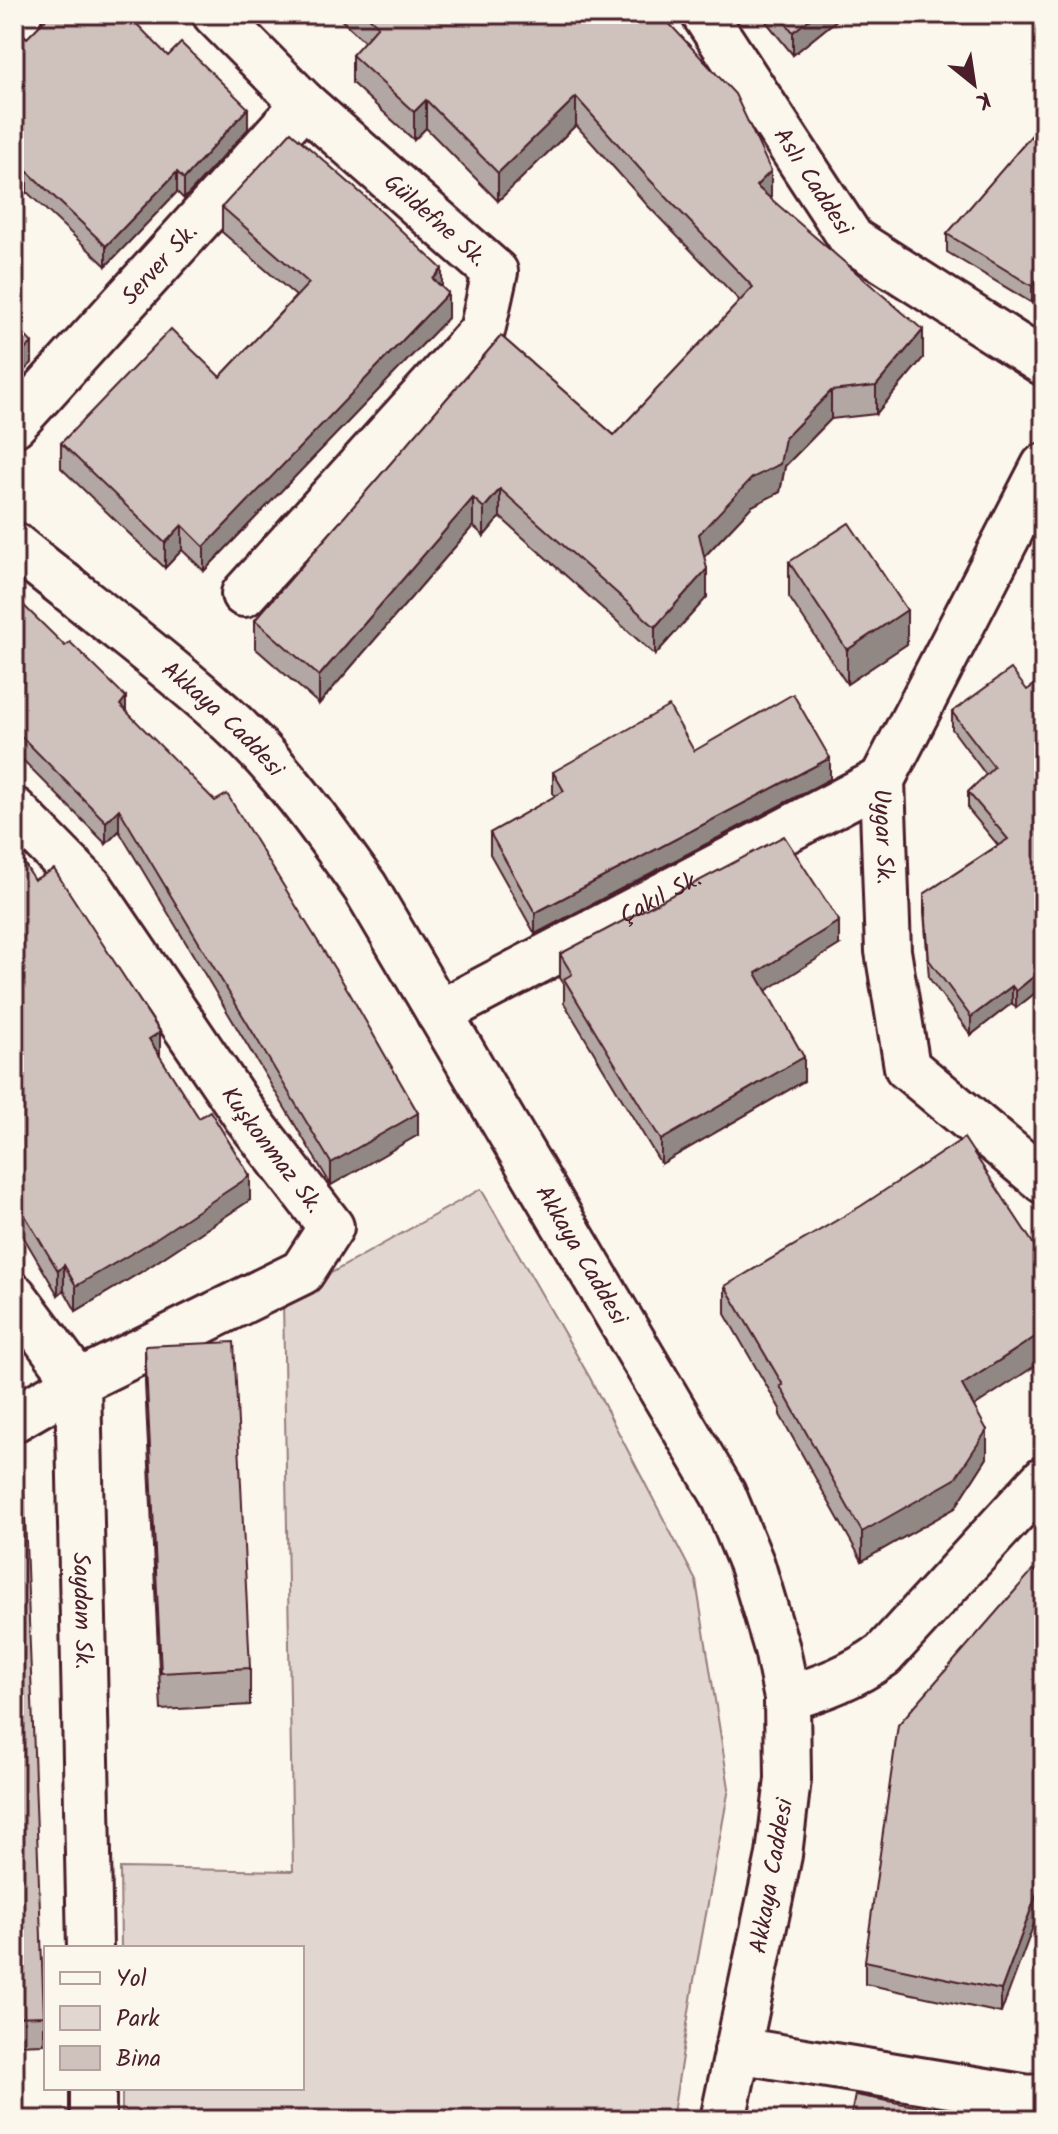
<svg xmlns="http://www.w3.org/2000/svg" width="1058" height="2134" font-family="Kalam,sans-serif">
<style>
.green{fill:#e2d7d0;stroke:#967b7e;stroke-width:2}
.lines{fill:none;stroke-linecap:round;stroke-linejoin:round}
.minor-casing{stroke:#4a1f2b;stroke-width:50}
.minor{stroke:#fbf7ec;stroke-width:44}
.wall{fill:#b2a7a2;stroke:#4a1f2b;stroke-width:2}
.shaded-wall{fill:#918884;stroke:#4a1f2b;stroke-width:2}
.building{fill:#cfc2bc;stroke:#4a1f2b;stroke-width:2}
.labels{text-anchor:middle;stroke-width:8;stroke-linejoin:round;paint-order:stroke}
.street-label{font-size:24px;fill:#4a1f2b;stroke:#fbf7ec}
</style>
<rect width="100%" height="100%" fill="#fbf7ec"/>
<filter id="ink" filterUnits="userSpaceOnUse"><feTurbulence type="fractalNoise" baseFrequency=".0125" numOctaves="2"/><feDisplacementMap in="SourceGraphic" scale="16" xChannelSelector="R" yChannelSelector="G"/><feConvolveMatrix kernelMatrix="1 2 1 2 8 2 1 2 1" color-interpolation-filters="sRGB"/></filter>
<g filter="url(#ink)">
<path class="green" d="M481,1189L590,1378L696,1581L729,1788L694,1980L672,2120H122V2088H302V1948H121L120,1868L293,1871L283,1300Z"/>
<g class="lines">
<g class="minor-casing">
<g id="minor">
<path id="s1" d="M215,14L304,104L495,272L482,331L244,594"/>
<path id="s2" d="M704,14L852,240L1044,363"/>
<path d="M14,19L19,14"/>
<path id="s3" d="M14,424L304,104"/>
<path id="s4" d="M1044,466L882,780L888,951L907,1067L1044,1181"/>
<path id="s5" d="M14,545C83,601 156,655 222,714C278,764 322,826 365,887L723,1494L752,1565L777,1649L787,1698L788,1779L779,1855L723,2120"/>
<path id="s6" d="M14,810L91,888L245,1115L331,1227L302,1272L78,1382L14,1419"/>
<path id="s7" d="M439,1013L882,780"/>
<path id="s8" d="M14,1296L78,1382L90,1948"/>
<path d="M787,1698C823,1688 853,1676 883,1655L1044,1479"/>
<path d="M737,2050L1029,2098L1044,2096"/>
<path d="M93,2088V2120"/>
</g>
</g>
<use href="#minor" class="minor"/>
</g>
<g class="wall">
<path d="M335,14H657L771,199L923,358L876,414L831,419L785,466L780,492L752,506L704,557L707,597L655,655L500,517L484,536L473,526L319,704L255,648V620L501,336L614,435L740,301L648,206L576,125L498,201L426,128L414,140L352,83V55L365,42Z"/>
<path d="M760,14H844L793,55Z"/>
<path d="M14,26L27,38L168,56L248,129L184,199L177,192L106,266L27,192L14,204Z"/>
<path d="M1044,121L1032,303L947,252V234Z"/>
<path d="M222,207L442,288L448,318L204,571L182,550L165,568L61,468V443L220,377L296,296L222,232Z"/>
<path d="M789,562L907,644L847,684L789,597Z"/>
<path d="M14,596L126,712L418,1135L331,1185L119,831L106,844L14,751Z"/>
<path d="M1044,680V986L1016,1008L1012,1003L971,1035L929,978L924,912V894L998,845L968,809V792L986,775L952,729V712L1027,690Z"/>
<path d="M694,751L830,779L535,934L490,854V833L555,796L553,793V772Z"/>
<path d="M14,846L34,880L160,1057L250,1200L146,1269L76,1311L64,1290L58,1295L14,1221Z"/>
<path d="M839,945L766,990L804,1081L661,1164L564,1003V984L560,978V954Z"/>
<path d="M725,1286L974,1406L987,1458L955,1508L862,1561L780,1415V1409L725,1314Z"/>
<path d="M145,1346L250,1668V1705L161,1710L145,1383Z"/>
<path d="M14,1489L44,2016V2044L14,2045Z"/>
<path d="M1033,1570L1001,2013L865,1984V1961Z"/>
</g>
<g class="shaded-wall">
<path d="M816,14H844L793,55V32Z"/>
<path d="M576,97V125L498,201V173Z"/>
<path d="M426,100V128L414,140V112Z"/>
<path d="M248,108V129L184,199V179Z"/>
<path d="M27,171V192L14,204V184Z"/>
<path d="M771,171V199L756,186Z"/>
<path d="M177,172V192L106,266V246Z"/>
<path d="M442,269V294L433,279Z"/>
<path d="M1044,270V288L1032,303V286Z"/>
<path d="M448,293V318L204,571V547Z"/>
<path d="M923,330V358L876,414V386Z"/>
<path d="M32,343V363L14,380V359Z"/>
<path d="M831,391V419L785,466L780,492L752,506L699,562V534L785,438Z"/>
<path d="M500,489V517L484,536V508Z"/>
<path d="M473,498V526L319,704V676Z"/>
<path d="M182,525V550L165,568V543Z"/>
<path d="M707,569V597L655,655V627Z"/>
<path d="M907,610V644L847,684V650Z"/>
<path d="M126,697V719L120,705Z"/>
<path d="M830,758V779L535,934V913Z"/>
<path d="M119,809V831L106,844V822Z"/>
<path d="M839,921V945L756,997V973Z"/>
<path d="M1044,968V986L1016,1008V991Z"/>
<path d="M1012,986V1003L971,1035V1017Z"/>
<path d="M160,1032V1056L149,1039Z"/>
<path d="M804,1057V1081L661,1164V1140Z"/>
<path d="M418,1113V1135L331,1185V1163Z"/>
<path d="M250,1176V1200L146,1269L76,1311V1286Z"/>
<path d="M64,1265V1290L58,1295V1271Z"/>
<path d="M1044,1331V1360L962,1414V1385Z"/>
<path d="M987,1430V1458L955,1508L862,1561V1532Z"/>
<path d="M1044,1874V1897L1001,2013V1990Z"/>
</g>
<g class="building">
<path d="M51,14H127L168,56L181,43L248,108L184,179L177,172L106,246L27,171L14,184V26L27,38Z"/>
<path d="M365,14H657L664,21L665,19L735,94L771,171L756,186L923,330L876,386L831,391L785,438L780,464L752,478L699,534L707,569L655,627L500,489L484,508L473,498L319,676L255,620L501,336L614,435L753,287L648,178L576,97L498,173L426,100L414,112L352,55L378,26Z"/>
<path d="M778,14H816L793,32Z"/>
<path d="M1044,121V270L1032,286L947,234Z"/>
<path d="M291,132L370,201L442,269L433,279L448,293L204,547L182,525L165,543L61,443L171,329L220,377L309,283L222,207Z"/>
<path d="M14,324L32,343L14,359Z"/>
<path d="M849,523L907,610L847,650L789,562Z"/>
<path d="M14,596L65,646L70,642L126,697L120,705L215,801L227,794L349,992L418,1113L331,1163L119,809L106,822L14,729Z"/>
<path d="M1011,669L1027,690L1043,679L1044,680V968L1016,991L1012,986L971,1017L929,960L924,894L1008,839L968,792L994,767L952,712Z"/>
<path d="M793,694L830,758L535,913L490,833L564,791L553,772L669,706L694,751Z"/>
<path d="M784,836L839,921L756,973L804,1057L661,1140L564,979L572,974L560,954Z"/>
<path d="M14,846L34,880L54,869L160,1032L149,1039L199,1118L210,1111L250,1176L146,1245L76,1286L64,1265L58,1271L14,1197Z"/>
<path d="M964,1138L1044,1260V1331L962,1385L987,1430L955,1479L862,1532L780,1386L783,1385L725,1286L861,1206Z"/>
<path d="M234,1342L250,1668L161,1673L145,1346Z"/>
<path d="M14,1489H24L44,2016L14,2017Z"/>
<path d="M1033,1570L1044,1578V1874L1001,1990L865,1961L898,1725Z"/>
<path d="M855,2095L991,2120H850Z"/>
</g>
</g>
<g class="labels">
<g class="street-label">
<text dy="8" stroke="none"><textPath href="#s2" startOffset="200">Aslı Caddesi</textPath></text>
<text dy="8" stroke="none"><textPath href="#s1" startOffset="302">Güldefne Sk.</textPath></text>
<text dy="8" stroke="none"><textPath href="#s3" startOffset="216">Server Sk.</textPath></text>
<text dy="8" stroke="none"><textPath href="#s5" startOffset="272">Akkaya Caddesi</textPath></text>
<text dy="8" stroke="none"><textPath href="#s4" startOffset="410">Uygar Sk.</textPath></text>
<text dy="8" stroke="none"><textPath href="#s7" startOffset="250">Çakıl Sk.</textPath></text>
<text dy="8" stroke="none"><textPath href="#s6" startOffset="428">Kuşkonmaz Sk.</textPath></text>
<text dy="8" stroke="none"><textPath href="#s5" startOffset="920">Akkaya Caddesi</textPath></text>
<text dy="8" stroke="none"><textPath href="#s8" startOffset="336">Saydam Sk.</textPath></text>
<text transform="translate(771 1876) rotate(-80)" y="8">Akkaya Caddesi</text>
</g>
</g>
<rect width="1058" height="2134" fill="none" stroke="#fbf7ec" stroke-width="48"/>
<rect x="24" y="24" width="1010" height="2086" fill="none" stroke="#4a1f2b" stroke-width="3" filter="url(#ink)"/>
<rect x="44" y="1946" width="260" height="144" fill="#fbf7ec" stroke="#b4a19f" stroke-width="2"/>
<rect x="60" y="1972" width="40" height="12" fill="#fbf7ec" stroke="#b4a19f" stroke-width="2"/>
<text x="116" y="1986" font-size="24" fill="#4a1f2b">Yol</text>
<rect x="60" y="2006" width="40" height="24" fill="#e2d7d0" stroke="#b4a19f" stroke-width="2"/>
<text x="116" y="2026" font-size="24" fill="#4a1f2b">Park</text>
<rect x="60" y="2046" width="40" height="24" fill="#cfc2bc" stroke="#b4a19f" stroke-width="2"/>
<text x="116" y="2066" font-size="24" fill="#4a1f2b">Bina</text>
<g transform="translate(974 84) rotate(150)" stroke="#fbf7ec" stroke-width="6" paint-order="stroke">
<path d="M0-6L14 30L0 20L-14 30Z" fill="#4a1f2b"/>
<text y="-12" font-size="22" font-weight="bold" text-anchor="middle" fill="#4a1f2b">K</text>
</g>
</svg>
